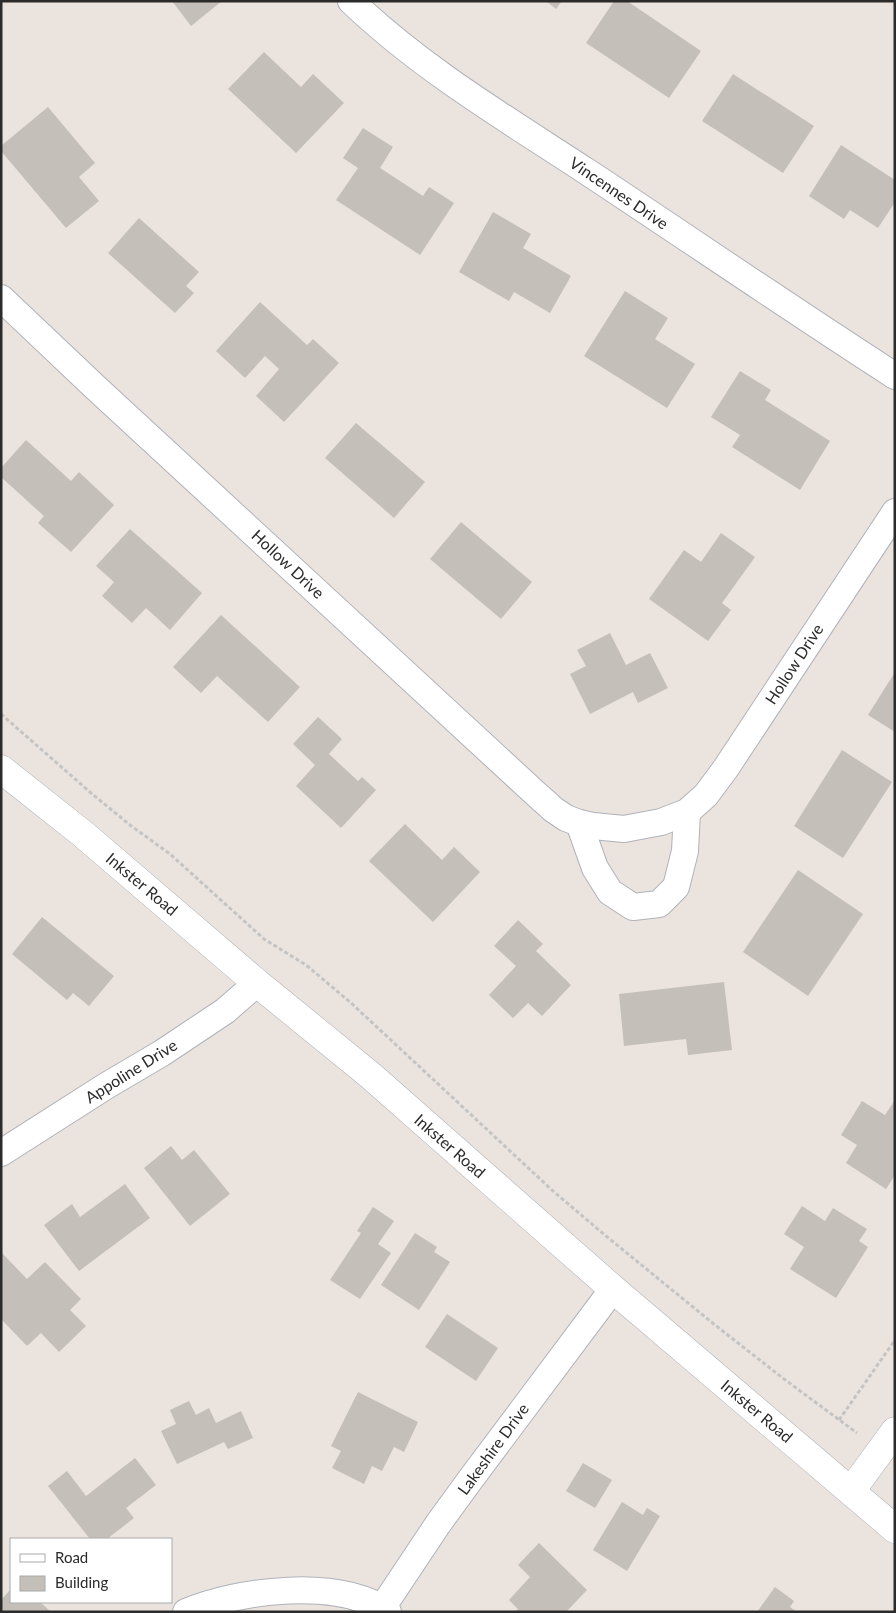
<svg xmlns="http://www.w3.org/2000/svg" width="896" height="1613" font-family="Lato,sans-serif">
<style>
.building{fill:#c4bfb9}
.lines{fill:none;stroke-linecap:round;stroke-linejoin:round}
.minor-casing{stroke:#afb2ba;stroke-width:28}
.tertiary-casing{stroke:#afb2ba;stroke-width:29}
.path{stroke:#c4c4c4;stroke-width:3;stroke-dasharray:4 2.5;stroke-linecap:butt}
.minor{stroke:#fff;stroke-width:26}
.tertiary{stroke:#fff;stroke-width:28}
.labels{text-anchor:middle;stroke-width:4.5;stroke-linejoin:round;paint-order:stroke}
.street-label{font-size:16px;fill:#2b2b2b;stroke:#fff}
</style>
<rect width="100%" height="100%" fill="#ebe4de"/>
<g class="building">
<path d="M172,1H222L191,26Z"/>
<path d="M546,1H562L556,9Z"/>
<path d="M614,1H627L701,51L669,98L586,43Z"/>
<path d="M264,52L301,87L313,74L344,103L296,153L228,89Z"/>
<path d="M733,74L814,126L783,173L702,121Z"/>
<path d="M48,107L95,163L79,177L99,201L66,228L1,151V146Z"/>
<path d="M363,128L393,147L380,168L423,196L429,187L454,203L420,255L336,200L358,168L343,158Z"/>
<path d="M841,145L895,180V202L878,228L850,210L844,219L809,196Z"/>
<path d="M493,212L531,234L523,248L571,276L550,313L514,292L509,301L459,272Z"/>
<path d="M139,218L199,272L186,286L194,293L175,313L108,253Z"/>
<path d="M625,291L668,318L655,339L695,364L667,408L584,356Z"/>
<path d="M260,302L307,345L313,339L339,363L284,422L256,396L279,369L265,356L245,378L216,351Z"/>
<path d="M740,371L771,390L765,400L830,441L800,490L732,447L740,435L711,417Z"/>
<path d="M356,423L425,482L394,518L325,458Z"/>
<path d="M26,440L71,481L79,472L114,505L71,552L38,523L44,516L1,477V468Z"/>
<path d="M461,522L532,582L501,619L430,559Z"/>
<path d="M130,529L202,593L170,630L146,608L132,623L102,596L114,582L96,566Z"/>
<path d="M721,533L755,557L722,603L731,610L708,641L649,599L684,550L701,562Z"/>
<path d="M221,615L300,687L268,722L217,676L201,693L173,667Z"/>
<path d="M610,633L626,665L650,653L668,688L638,703L633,692L590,714L570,674L586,666L577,650Z"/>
<path d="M895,672V732L868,715Z"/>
<path d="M318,717L342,739L329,754L358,781L362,777L376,790L341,828L296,786L315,765L293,744Z"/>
<path d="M842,750L892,782L843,858L794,826Z"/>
<path d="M405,824L442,860L454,847L480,872L433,922L369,861Z"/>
<path d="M798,870L863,914L808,996L743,952Z"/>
<path d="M42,917L114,976L89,1006L73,993L67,1000L12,954Z"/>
<path d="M518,920L543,944L536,951L571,985L542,1016L528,1003L513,1018L489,995L516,966L494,946Z"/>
<path d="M724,982L732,1050L688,1055L686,1039L624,1046L619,994Z"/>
<path d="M895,1100V1175L886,1189L846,1163L857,1145L841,1135L862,1101L885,1115Z"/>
<path d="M171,1146L182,1160L194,1150L230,1194L190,1226L144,1168Z"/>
<path d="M125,1184L150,1218L79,1271L44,1225L72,1204L80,1217Z"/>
<path d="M802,1206L825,1221L833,1208L867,1229L859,1241L868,1247L836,1298L790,1269L804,1247L784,1234Z"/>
<path d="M373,1207L394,1221L378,1244L391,1253L360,1299L330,1280L361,1233L357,1231Z"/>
<path d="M415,1233L437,1247L434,1252L450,1262L419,1310L381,1285Z"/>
<path d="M1,1252L27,1279L45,1262L81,1299L70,1310L86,1326L59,1352L41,1333L27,1346L1,1319Z"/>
<path d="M447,1314L498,1348L476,1381L425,1347Z"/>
<path d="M358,1392L418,1422L404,1452L394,1447L382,1471L372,1466L364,1484L332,1468L341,1451L331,1446Z"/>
<path d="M189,1401L196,1415L209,1408L216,1423L241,1411L253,1438L228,1449L224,1442L177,1464L161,1431L176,1424L170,1410Z"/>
<path d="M135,1458L156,1485L126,1508L134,1518L107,1539H90L48,1486L67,1471L86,1496Z"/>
<path d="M583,1463L612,1480L595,1508L566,1491Z"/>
<path d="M622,1502L643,1515L647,1508L660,1516L627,1571L593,1550Z"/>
<path d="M539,1543L587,1590L566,1612H515L518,1609L509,1600L530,1577L518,1565Z"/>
<path d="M775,1587L794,1601L790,1607L797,1612H757Z"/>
<path d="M11,1589V1602H40L51,1612H1V1600Z"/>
</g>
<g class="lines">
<g class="minor-casing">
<g id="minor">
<path d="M351,1C421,68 505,118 586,171C689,239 791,309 895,376"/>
<path d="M1,298L95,387L535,793L554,810L566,818L579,823L593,826L624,829L661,822L687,812L706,795L726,768L895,512"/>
<path d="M579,823L595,868L610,892L633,907L659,904L676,887L685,851L687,812"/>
<path d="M1,1153L106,1086L162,1053L225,1011L257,983"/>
<path d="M382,1608L438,1524L470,1480L613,1289"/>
<path d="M186,1612C239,1590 338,1577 388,1612"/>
</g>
</g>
<g class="tertiary-casing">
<g id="tertiary">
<path d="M1,769L83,834L257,983L370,1075L613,1289L895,1529"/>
<path d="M851,1491L895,1431"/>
</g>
</g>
<g class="path">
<path d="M1,714L91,793L130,825L170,854L264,939L306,965L350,1002L553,1191L606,1236L715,1325L784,1379L857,1433"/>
<path d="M839,1420L895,1340"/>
</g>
<use href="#minor" class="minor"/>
<use href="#tertiary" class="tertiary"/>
</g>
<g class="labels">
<g class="street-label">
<text transform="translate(619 193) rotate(34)" y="6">Vincennes Drive</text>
<text transform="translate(288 564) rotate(43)" y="6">Hollow Drive</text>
<text transform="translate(794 664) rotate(-57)" y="6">Hollow Drive</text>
<text transform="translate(142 884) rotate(40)" y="6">Inkster Road</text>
<text transform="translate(131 1071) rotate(-32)" y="6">Appoline Drive</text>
<text transform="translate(450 1146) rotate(41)" y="6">Inkster Road</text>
<text transform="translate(757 1411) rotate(40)" y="6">Inkster Road</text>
<text transform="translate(493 1449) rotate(-54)" y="6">Lakeshire Drive</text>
</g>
</g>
<rect width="896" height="1613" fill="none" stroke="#2b2b2b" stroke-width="5"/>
<rect x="10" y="1538" width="162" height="65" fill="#ffffff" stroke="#aaaaaa"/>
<rect x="20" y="1554" width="25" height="8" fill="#ffffff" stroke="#aaaaaa"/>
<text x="55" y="1563" font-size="15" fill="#2b2b2b">Road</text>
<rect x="20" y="1576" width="25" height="15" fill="#c4bfb9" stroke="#aaaaaa"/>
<text x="55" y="1588" font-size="15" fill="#2b2b2b">Building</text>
</svg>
